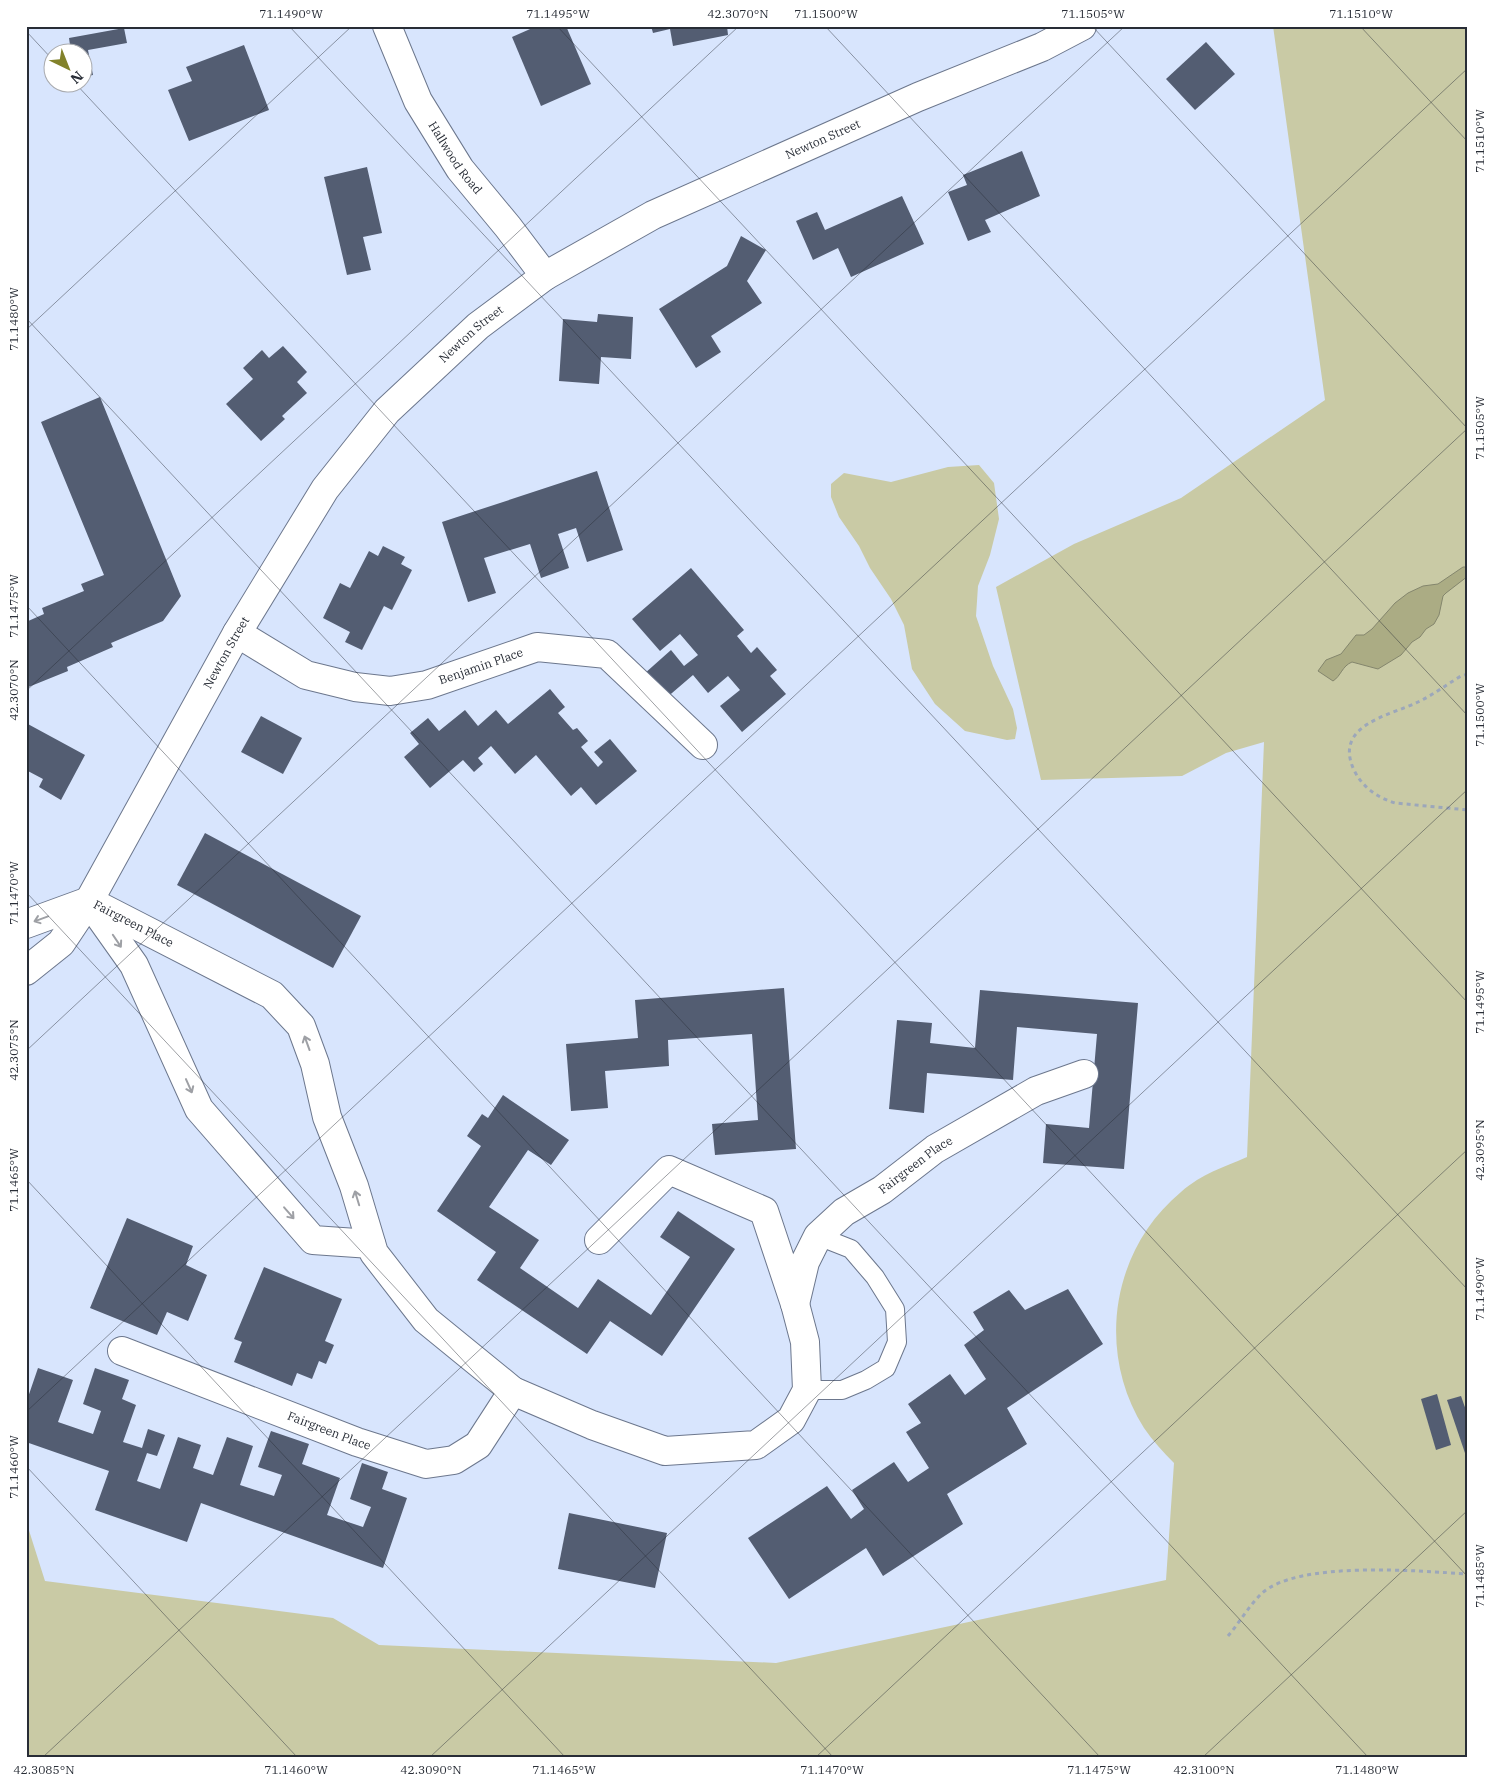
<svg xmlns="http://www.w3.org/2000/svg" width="1494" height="1783" font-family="'IBM Plex Serif',serif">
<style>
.green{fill:#c9caa5}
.water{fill:#abac84;stroke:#84866d}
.building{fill:#535d72}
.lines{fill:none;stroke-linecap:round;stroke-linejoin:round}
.service-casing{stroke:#6c778d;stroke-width:20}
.minor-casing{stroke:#6c778d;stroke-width:30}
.secondary-casing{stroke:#6c778d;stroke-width:30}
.path{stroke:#9ca7ba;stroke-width:3;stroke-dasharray:4 4;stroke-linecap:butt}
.service{stroke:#fff;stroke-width:18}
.minor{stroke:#fff;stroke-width:28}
.secondary{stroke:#fff;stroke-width:28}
.oneway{stroke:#9ea0a5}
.ticks{fill:none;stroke:#282d36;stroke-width:1;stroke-opacity:0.45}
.labels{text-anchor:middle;stroke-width:5;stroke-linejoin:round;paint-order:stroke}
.street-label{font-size:12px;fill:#282d36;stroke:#fff}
.neatline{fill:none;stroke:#282d36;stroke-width:2}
.ticks-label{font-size:12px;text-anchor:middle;fill:#282d36}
</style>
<rect width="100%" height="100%" fill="#d8e5fd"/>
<g class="green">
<path d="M1273,26H1468V1757H26V1521L45,1581L333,1618L379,1645L776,1663L1166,1580L1174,1463C1163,1452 1153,1441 1144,1428C1096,1352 1111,1250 1181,1192C1203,1173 1222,1168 1247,1157L1264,742L1226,753L1182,776L1041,780L996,587L1074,544L1181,498L1325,400Z"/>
<path d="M979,465L994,483L999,519L990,555L978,586L976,616L993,666L1013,709L1017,728L1015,739L1007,740L965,731L935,704L912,669L904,625L891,599L870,568L859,546L839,517L831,497V484L844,473L891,482L948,467Z"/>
</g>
<path class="water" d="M1463,567H1468V576L1446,593L1443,596L1439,615L1434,624L1426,629L1420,637L1412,642L1401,655L1378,669L1352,662C1342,666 1341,676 1333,681L1318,671L1326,660L1341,654L1356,635H1364L1372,629L1395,603L1408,593L1423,586L1438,584Z"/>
<g class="building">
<path d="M537,26H566L591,84L541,106L512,37Z"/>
<path d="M651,26H727L728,35L673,46L670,29L653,33Z"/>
<path d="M124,28L127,43L88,50L93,75L82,77V52H71L69,38Z"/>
<path d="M1206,42L1235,74L1195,110L1166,79Z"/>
<path d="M244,45L269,110L189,141L168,90L192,81L186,67Z"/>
<path d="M1022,151L1040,196L985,220L991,232L968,241L948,192L967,185L963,175Z"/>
<path d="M367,167L382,233L363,237L371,270L347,275L324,177Z"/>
<path d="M902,196L924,244L851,277L838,248L813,260L796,221L817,212L825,230Z"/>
<path d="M741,236L766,250L747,281L762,303L711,336L721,352L696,368L659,309L727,266Z"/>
<path d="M598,314L633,317L631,359L601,357L599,384L559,381L563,319L597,322Z"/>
<path d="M283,346L307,372L297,382L307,393L282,416L285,419L261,441L226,404L253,379L243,368L262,350L269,358Z"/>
<path d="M100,397L181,596L163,621L111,643L113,647L67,667L68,671L26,688V622L44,614L42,608L84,591L81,584L104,575L41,422Z"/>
<path d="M597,471L623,550L587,562L576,528L558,534L569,568L541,578L530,544L484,558L496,593L468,602L442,522Z"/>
<path d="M383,546L405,557L401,564L412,570L392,610L384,606L362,650L345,642L350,632L323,618L340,583L350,588L369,551L378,556Z"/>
<path d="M691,568L744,630L737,636L751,653L757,647L777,670L770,676L786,694L742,732L720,706L740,690L728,676L708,693L693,675L665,699L644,674L671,650L684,666L698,655L680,634L660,651L632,619Z"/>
<path d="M550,689L565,707L558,713L573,730L577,728L588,741L581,747L598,767L603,762L594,752L610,739L637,771L596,805L581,787L571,796L536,755L515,774L491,746L478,758L483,764L474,772L463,760L430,788L404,757L419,744L410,733L428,718L439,731L465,710L478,726L496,710L508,724Z"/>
<path d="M261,716L302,738L283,774L241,752Z"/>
<path d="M26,723L85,755L61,800L39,787L43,779L26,770Z"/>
<path d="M205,833L361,916L333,968L177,885Z"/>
<path d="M784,988L796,1149L715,1155L712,1124L758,1120L752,1034L668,1040L669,1066L605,1071L608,1108L571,1111L566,1044L638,1038L635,1000Z"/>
<path d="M980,990L1138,1003L1124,1169L1043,1163L1046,1124L1089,1128L1097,1034L1017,1027L1013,1080L927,1073L924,1113L889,1109L897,1020L932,1023L930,1043L975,1048Z"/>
<path d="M503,1095L569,1140L551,1165L528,1150L489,1207L539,1240L520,1268L578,1308L598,1279L651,1315L690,1257L660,1237L678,1211L735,1249L662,1356L610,1321L587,1354L477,1280L496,1252L437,1211L481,1146L467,1136L482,1114L488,1118Z"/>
<path d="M127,1218L193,1246L186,1265L207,1275L188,1321L167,1312L157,1335L90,1308Z"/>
<path d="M264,1267L342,1299L325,1341L334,1345L326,1364L319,1361L312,1379L297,1373L292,1386L234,1362L242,1342L234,1339Z"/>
<path d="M1068,1289L1103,1344L1007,1408L1027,1444L947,1494L963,1524L883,1576L866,1548L789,1599L748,1538L827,1486L851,1519L864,1509L852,1490L894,1462L908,1482L929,1468L906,1432L921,1423L908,1404L950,1374L965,1395L986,1379L964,1345L984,1330L973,1312L1009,1290L1025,1310Z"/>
<path d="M38,1368L73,1380L58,1422L93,1434L101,1411L83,1404L95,1368L129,1380L122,1399L136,1405L123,1442L142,1448L148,1429L165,1435L157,1456L147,1453L137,1481L160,1489L178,1437L201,1445L193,1468L213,1475L227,1437L253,1446L240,1485L274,1496L282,1475L258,1467L271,1431L309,1444L302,1464L340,1478L327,1515L363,1527L371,1507L350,1499L362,1463L388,1472L382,1489L407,1498L383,1568L201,1503L187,1542L95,1510L109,1471L26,1442V1403Z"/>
<path d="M1437,1394L1451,1445L1436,1450L1421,1399Z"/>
<path d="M1461,1396L1468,1416V1455L1466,1456L1447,1400Z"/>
<path d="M569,1513L667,1533L655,1588L558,1569Z"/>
</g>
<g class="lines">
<g class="service-casing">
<path id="service" d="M807,1390H842L866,1380L886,1368L897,1342L895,1309L875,1277L851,1249L818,1236"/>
</g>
<g class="minor-casing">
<g id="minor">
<path id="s1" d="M387,26L418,101L460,169L508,227L545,276"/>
<path id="s2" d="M237,633L306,675L355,687L390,691L427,685L537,647L607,654L703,745"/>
<path id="s3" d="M89,901L272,995L301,1026L315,1064L327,1117L354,1186L374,1253L426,1320L513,1391L592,1425L665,1451L756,1445L791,1420L807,1390L805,1342L795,1304"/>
<path d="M90,903L134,965L199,1109L313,1240L371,1244"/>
<path id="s4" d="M599,1240L669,1170L764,1211L795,1304L805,1262L818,1236L844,1212L882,1190L935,1149L1036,1091L1084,1074"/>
<path id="s5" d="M122,1351L357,1442L426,1464L454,1460L478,1445L513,1391"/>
</g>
</g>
<g class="secondary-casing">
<g id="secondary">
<path d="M26,924L89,901"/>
<path id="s6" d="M26,971L61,943L89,901L237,633L325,489L387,411L478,326L545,276L653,215L918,97L1042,47L1082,26"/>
</g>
</g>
<g class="path">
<path d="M1468,674L1461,676C1446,685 1433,695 1418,702C1389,716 1333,725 1354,770C1362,787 1378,798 1395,803L1468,810"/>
<path d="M1228,1636C1239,1623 1249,1606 1261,1594C1297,1560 1419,1571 1468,1574"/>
</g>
<use href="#service" class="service"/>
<use href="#minor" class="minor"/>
<use href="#secondary" class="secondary"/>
</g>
<defs><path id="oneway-shaft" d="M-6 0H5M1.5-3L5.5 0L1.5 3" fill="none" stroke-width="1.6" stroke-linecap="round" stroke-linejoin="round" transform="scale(1.25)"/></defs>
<g class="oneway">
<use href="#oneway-shaft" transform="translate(41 919) rotate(160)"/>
<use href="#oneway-shaft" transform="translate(117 941) rotate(56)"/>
<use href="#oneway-shaft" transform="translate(307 1043) rotate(-110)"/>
<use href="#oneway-shaft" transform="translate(189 1086) rotate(66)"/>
<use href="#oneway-shaft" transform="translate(357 1198) rotate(-107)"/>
<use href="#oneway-shaft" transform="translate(289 1213) rotate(49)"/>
</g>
<path class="ticks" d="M289,26L1468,1290M557,26L1468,1003M825,26L1468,716M1092,26L1468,429M1360,26L1468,142M26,31L52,59M74,82L1468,1577M26,318L1368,1757M26,330L352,26M26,605L1100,1757M26,691L739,26M26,892L833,1757M26,1051L1125,26M26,1179L565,1757M26,1412L1468,68M26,1466L297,1757M26,1753L30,1757M43,1757L1468,428M430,1757L1468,789M816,1757L1468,1149M1203,1757L1468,1510"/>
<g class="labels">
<g class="street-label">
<text dy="4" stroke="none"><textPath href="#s6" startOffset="1188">Newton Street</textPath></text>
<text dy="4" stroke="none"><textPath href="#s1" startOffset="149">Hallwood Road</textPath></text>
<text dy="4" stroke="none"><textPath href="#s6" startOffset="784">Newton Street</textPath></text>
<text dy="4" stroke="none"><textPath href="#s6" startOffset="379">Newton Street</textPath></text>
<text dy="4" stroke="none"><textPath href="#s2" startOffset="261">Benjamin Place</textPath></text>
<text dy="4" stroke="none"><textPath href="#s3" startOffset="50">Fairgreen Place</textPath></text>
<text dy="4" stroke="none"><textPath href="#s4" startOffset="494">Fairgreen Place</textPath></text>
<text dy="4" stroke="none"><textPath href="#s5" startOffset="222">Fairgreen Place</textPath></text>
</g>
</g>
<rect width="1494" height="1783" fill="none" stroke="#ffffff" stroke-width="55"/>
<g transform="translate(68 68) rotate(137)"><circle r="24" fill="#ffffff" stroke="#a9abaf"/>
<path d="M0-4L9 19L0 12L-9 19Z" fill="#82822b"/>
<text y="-8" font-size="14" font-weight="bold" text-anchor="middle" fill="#282d36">N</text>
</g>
<rect x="28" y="28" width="1438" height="1728" class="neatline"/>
<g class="ticks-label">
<text x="291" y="18">71.1490°W</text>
<text x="558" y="18">71.1495°W</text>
<text x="738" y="18">42.3070°N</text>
<text x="826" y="18">71.1500°W</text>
<text x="1093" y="18">71.1505°W</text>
<text x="1361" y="18">71.1510°W</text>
<text transform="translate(1480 141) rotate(-90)" y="4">71.1510°W</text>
<text transform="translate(14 319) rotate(-90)" y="4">71.1480°W</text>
<text transform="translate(1480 428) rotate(-90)" y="4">71.1505°W</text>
<text transform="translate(14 606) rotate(-90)" y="4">71.1475°W</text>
<text transform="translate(14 690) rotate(-90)" y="4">42.3070°N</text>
<text transform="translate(1480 715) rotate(-90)" y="4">71.1500°W</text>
<text transform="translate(14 893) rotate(-90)" y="4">71.1470°W</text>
<text transform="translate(1480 1002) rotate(-90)" y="4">71.1495°W</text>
<text transform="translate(14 1050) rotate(-90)" y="4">42.3075°N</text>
<text transform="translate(1480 1150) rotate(-90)" y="4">42.3095°N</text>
<text transform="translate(14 1180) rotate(-90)" y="4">71.1465°W</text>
<text transform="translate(1480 1289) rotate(-90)" y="4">71.1490°W</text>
<text transform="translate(14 1467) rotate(-90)" y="4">71.1460°W</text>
<text transform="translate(1480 1576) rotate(-90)" y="4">71.1485°W</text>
<text x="44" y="1774">42.3085°N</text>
<text x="296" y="1774">71.1460°W</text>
<text x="431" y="1774">42.3090°N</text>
<text x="564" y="1774">71.1465°W</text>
<text x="832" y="1774">71.1470°W</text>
<text x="1099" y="1774">71.1475°W</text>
<text x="1204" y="1774">42.3100°N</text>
<text x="1367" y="1774">71.1480°W</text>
</g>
</svg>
